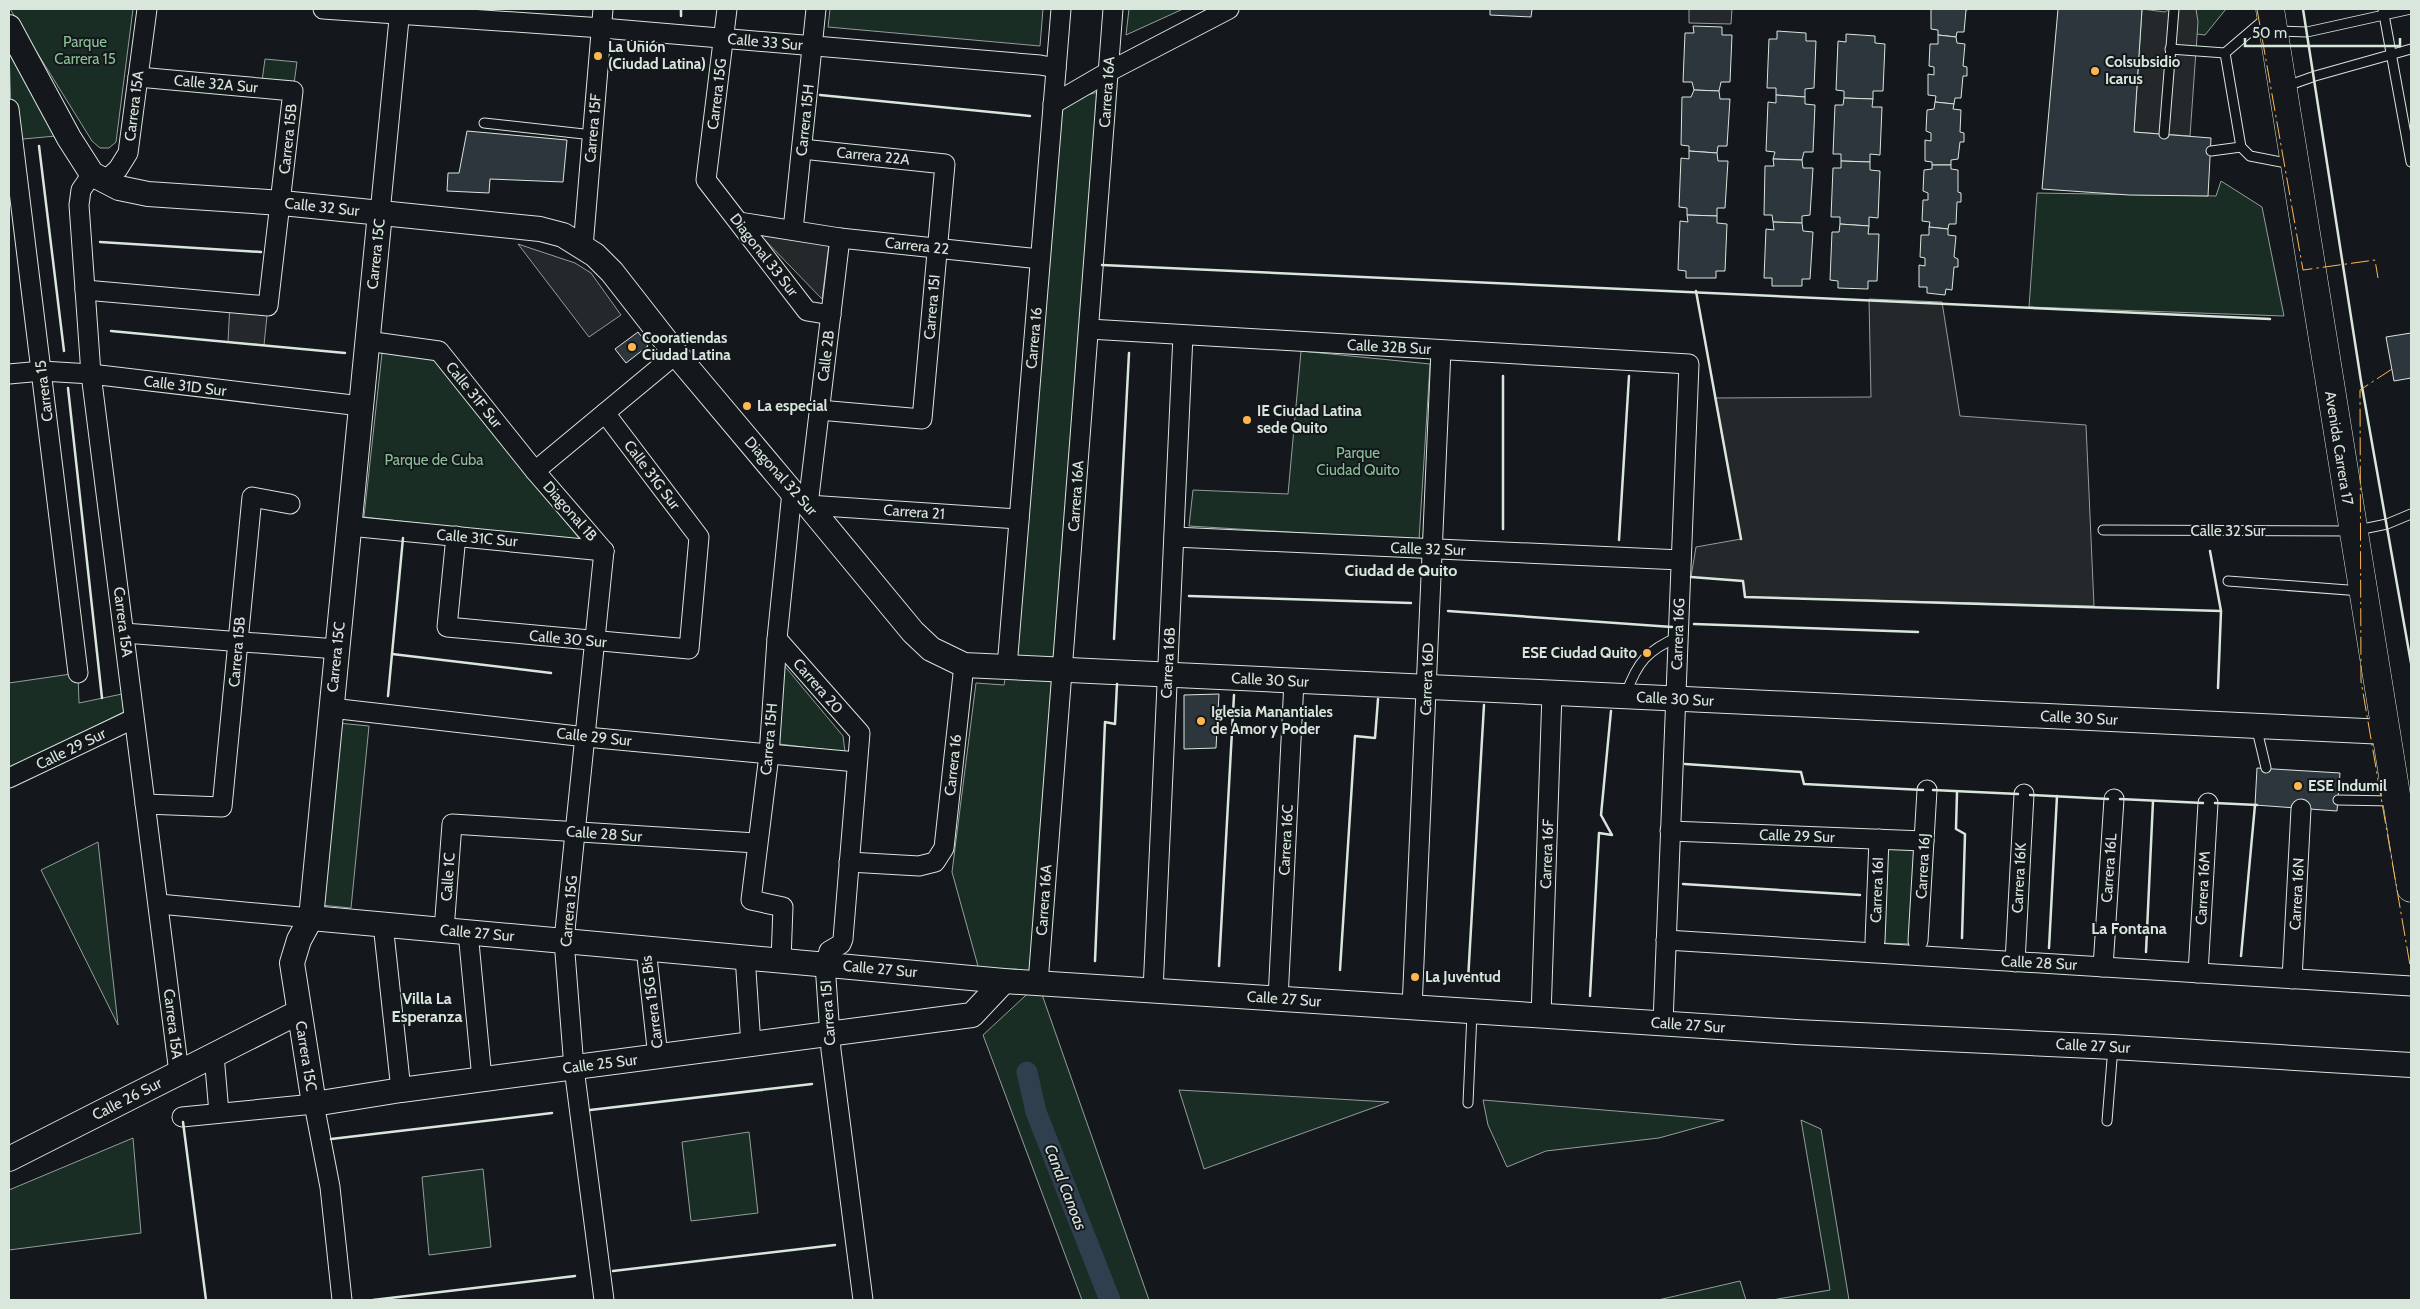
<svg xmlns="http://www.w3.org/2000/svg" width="2420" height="1309" font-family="Cabin,sans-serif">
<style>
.green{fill:#1a2d24;stroke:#939e99}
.parking{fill:#24282b;stroke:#939e99}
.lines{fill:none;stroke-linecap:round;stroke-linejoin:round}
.canal{stroke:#2f3f4d;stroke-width:21}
.building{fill:#2c363c;stroke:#d8e6dc}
.service-casing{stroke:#d8e6dc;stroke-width:11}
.minor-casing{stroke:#d8e6dc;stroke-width:21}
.tertiary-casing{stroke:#d8e6dc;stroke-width:26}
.primary-casing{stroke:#d8e6dc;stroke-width:29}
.service{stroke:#14181c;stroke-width:9}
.minor{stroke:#14181c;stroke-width:19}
.tertiary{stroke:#14181c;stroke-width:24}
.primary{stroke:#14181c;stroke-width:28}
.wall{stroke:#d8e6dc;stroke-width:2.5}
.power{stroke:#ffb74d;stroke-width:1;stroke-dasharray:18 4 2.5 4;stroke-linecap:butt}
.poi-dot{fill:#ffb74d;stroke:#14181c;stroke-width:2}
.labels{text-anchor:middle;stroke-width:4;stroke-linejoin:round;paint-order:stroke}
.park-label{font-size:15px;fill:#8ac095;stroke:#14181c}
.street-label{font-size:15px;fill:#d8e6dc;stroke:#14181c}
.poi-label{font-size:15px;font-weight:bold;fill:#d8e6dc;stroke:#14181c;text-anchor:start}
.neighbourhood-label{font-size:16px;font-weight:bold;fill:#d8e6dc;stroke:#14181c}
.water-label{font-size:16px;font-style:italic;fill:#d8e6dc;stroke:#14181c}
</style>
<rect width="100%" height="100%" fill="#14181c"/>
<g class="green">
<path d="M10,9H133L116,142L109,148H100L92,141Z"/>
<path d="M830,9H1043L1040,46L828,27Z"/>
<path d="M1129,9H1183L1126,35Z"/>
<path d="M2196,9H2226L2205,35L2197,34Z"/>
<path d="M9,51L56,136L12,140Z"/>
<path d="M265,59L297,62L293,91L261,88Z"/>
<path d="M1102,91L1038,983L1149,1300H1082L983,1035L1038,984L981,977L952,872L976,683L1004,685L1007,667L1053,104Z"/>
<path d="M2221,181L2262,207L2284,316L2029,307L2037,193L2216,196Z"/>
<path d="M1301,351L1430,364L1419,540L1189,526L1193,490L1288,494Z"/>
<path d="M382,353L433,357L582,542L364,517Z"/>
<path d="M783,664L843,736L845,752L779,744Z"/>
<path d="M78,673L79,703L122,694L124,712L9,769V683Z"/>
<path d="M338,723L369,726L351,908L321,905Z"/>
<path d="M98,842L118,1025L41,870Z"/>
<path d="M1883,846L1917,848L1913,944L1879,943Z"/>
<path d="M1179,1090L1389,1102L1204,1169Z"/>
<path d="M1483,1100L1724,1120L1659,1138L1546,1151L1507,1167L1488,1125Z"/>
<path d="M1801,1120L1821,1129L1849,1300H1772L1830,1290Z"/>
<path d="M749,1132L758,1213L691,1221L682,1142Z"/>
<path d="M133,1138L141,1233L9,1250V1190Z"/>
<path d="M483,1169L491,1247L429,1255L422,1177Z"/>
<path d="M1740,1281L1746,1300H1658Z"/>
</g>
<g class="parking">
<path d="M1689,9H1732L1731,24L1689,23Z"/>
<path d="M2142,9L2165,12L2169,9H2196L2198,22L2190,136L2134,132Z"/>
<path d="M760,235L829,244L822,299Z"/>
<path d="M518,244L575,263L591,273L621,315L589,337Z"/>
<path d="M1869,299L1942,302L1960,416L2086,425L2094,606L1745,597L1743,581L1691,577L1696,547L1741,539L1715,398L1871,397Z"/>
<path d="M230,302L268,306L264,345L228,342Z"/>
</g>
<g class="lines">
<path class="canal" d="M1027,1072L1036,1112L1110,1300"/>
</g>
<g class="building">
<path d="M1490,9H1532L1531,17L1490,15Z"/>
<path d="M1931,9H1970L1966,10L1964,32H1957L1956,37L1938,35V30L1931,29Z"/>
<path d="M2058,9H2142L2134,132L2211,138L2208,196L2129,195L2042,189Z"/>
<path d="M1693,26L1722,27V35H1732L1730,82H1721L1719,91L1694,90L1692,82H1683L1685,33H1694Z"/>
<path d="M1777,31L1806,33V41H1816L1814,88L1805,89V97L1776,95V88H1767L1769,39H1777Z"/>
<path d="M1846,34L1875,36V43L1885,44L1883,91H1873V99L1844,98V91L1836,90L1838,41L1846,42Z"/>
<path d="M1938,35L1956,37L1957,43L1965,44L1963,66L1967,67V76H1963L1961,98H1955L1954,104L1935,102L1936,96L1928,95V74L1934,75V67L1929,66L1930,44H1938Z"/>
<path d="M1694,90L1719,91L1720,99H1730L1727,146H1718L1717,153L1689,151V146L1681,145L1682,97H1691Z"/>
<path d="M1776,95L1805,97V104L1815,105L1813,152H1804L1802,160L1773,159L1775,152L1766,151L1768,102L1776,103Z"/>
<path d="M1844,98L1873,99L1872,107H1882L1880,155L1870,154V162L1841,161V154H1833L1835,105H1843Z"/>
<path d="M1935,102L1954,104L1953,109L1961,110L1960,132L1964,133V142H1960L1958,159L1951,160V165H1932V162L1925,161V140L1931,141V133L1926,131L1927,110L1934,109Z"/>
<path d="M467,131L567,140L563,182L490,179L489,193L447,191L448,173H459Z"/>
<path d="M1689,151L1717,153L1718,161H1728L1725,208H1717V216L1687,215V208L1679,207L1681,158L1689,159Z"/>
<path d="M1773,159L1802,160L1803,168H1813L1810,215L1802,216V223L1773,222L1772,215H1764L1765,166H1774Z"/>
<path d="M1841,161L1870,162V170L1880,171L1878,218L1869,217V226L1840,224V217H1831L1833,168H1841Z"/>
<path d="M1932,165H1951V169L1958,170V192L1961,193V202H1957L1956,224H1949L1948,229L1929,227L1930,222L1922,221L1923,200H1928V193L1923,191L1924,170L1932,169Z"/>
<path d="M1687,215L1717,216V223L1727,224L1725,271H1716V278H1686V271L1678,270L1680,221L1688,222Z"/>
<path d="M1773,222L1802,223L1803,231L1813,232L1810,279H1802V286H1772V278H1764L1766,229L1774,230Z"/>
<path d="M1840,224L1869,226L1868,234H1879L1877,281H1868V289L1838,288V281L1830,280L1832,232H1839Z"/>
<path d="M1929,227L1948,229V235L1956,236L1954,257L1958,259V267H1954L1952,290L1946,289L1945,295L1927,293V287H1919V265L1925,266V258L1920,257L1921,235H1929Z"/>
<path d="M638,332L648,346L626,363L615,349Z"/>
<path d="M2411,333V378L2394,381L2386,337Z"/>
<path d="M1219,694L1216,748L1184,749V695Z"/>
<path d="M2257,768L2340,773L2337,811L2255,805Z"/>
</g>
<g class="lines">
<g class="service-casing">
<g id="service">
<path d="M2383,9L2411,162"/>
<path d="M2266,18L2225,53L2241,147L2250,156L2291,164"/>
<path d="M2276,31L2307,32L2411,9"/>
<path d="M2170,49L2225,53"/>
<path d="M2284,87L2315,76L2411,49"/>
<path d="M484,123L593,135"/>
<path d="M2164,134L2174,9"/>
<path d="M2211,151L2241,147"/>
<path d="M2103,530L2353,531L2387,524L2411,514"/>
<path d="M2228,581L2361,591"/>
<path d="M1626,694C1637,662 1648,650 1678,637"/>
<path d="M2256,726L2266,768"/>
<path d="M2338,800L2393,801"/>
<path d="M1468,1103L1472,1013"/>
<path d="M2107,1121L2113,1047"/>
</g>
</g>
<g class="minor-casing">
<g id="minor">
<path d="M323,9L602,28L1040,65L1056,68"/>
<path d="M727,9L706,180L807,311L831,315"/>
<path d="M1053,104L1108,72L1229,9"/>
<path d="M9,109L78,673"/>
<path d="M802,149L945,164L922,419L819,410"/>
<path d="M92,174L81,190L79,205L91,374L179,1073"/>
<path d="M105,181L118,169L128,153L147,9"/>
<path d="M380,213L400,9"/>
<path d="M739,222L840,238L1040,259"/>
<path d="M793,230L816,9"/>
<path d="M840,238L808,505L1019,519"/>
<path d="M583,247L603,9"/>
<path d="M85,290L268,306L293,91L138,77"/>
<path d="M1089,329L1689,364L1663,1023"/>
<path d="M367,341L439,351L535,471L604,551"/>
<path d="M9,374L42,371L91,374L361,406"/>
<path d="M535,471L676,354"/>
<path d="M349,526L604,551"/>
<path d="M456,536L447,627L689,649L699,537L605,413"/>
<path d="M1174,537L1681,560"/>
<path d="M124,633L337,649"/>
<path d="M777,639L860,733L843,939L841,944L829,951L825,964L831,1050L863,1300"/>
<path d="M1007,667L1061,9"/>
<path d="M331,708L586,737L857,762"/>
<path d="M9,778L133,719"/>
<path d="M145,804L222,807L252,497L290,504"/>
<path d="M1670,831L1924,841"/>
<path d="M849,862L919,866L935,862L944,848L964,665"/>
<path d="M159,904L311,918"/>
<path d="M383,924L401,1090"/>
<path d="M444,930L452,824L756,843"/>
<path d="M468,932L482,1079"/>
<path d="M1666,940L2411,986"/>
<path d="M1875,941L1879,839"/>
<path d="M1918,941L1927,790"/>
<path d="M646,948L658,1057"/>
<path d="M745,956L751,1045"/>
<path d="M781,960L783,907L751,900L769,755L777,639L792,492"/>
<path d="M2015,962L2024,794"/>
<path d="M2103,967L2114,799"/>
<path d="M2198,973L2208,803"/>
<path d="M2292,979L2301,809"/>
<path d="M1038,983L1113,9"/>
<path d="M1153,991L1183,335"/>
<path d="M1278,999L1294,681"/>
<path d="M1412,1008L1441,350"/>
<path d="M1541,1016L1552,693"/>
<path d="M214,1055L219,1113"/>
<path d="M182,1117L314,1104L330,1187L342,1300"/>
<path d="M604,1300L574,1068L564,940L604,551"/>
</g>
</g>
<g class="tertiary-casing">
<g id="tertiary">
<path d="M9,27L69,138L92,174L119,188L148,194L282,203L540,229L563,235L595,255L612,272L676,354L792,492L808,505L913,632L931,649L964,665L2386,732"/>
<path d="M380,213L311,918L299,940L292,963L314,1104L401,1090L972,1015L1004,981"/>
<path d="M311,918L1004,981L1796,1032L2113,1047L2411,1065"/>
<path d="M9,1159L299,1012"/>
</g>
</g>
<g class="primary-casing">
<path id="primary" d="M2270,9L2411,888"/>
</g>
<use href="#service" class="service"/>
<use href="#minor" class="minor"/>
<use href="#tertiary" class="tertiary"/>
<use href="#primary" class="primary"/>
<g class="wall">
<path d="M2303,9L2361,381L2411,663"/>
<path d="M681,16V9"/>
<path d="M820,95L1030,116"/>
<path d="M39,146L64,351"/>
<path d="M100,242L261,252"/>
<path d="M1102,265L2270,319"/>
<path d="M1696,291L1741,539"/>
<path d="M111,331L345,353"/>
<path d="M1503,376V529"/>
<path d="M68,388L102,698"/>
<path d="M1619,540L1629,376"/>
<path d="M2210,551L2221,611L2218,688"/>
<path d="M1691,577L1743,581L1745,597L2221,611"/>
<path d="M1189,596L1411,603"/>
<path d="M1448,611L1672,627"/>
<path d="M1694,624L1918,632"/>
<path d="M1114,639L1129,353"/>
<path d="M392,654L551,673"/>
<path d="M388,696L403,538"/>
<path d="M1685,764L1801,772L1804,784L1923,790"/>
<path d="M1933,790L2018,794"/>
<path d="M1957,792L1956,829L1965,834L1962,938"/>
<path d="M2030,795L2108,799"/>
<path d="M2120,799L2203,803"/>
<path d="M2215,803L2257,805"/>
<path d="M1683,884L1860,895"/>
<path d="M2049,948L2057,796"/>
<path d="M2146,952L2153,801"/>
<path d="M2241,956L2255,805"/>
<path d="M1095,961L1105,722L1115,724L1117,684"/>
<path d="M1219,966L1234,695"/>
<path d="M1340,970L1355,736L1375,738L1378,699"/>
<path d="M1468,980L1484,705"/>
<path d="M1590,996L1599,833L1612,835L1601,815L1611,711"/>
<path d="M590,1110L812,1084"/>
<path d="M183,1122L206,1300"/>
<path d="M331,1139L552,1113"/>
<path d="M613,1271L835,1245"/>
<path d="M373,1300L575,1276"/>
</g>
<g class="power">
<path d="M2257,9L2303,270L2375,260L2378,278"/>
<path d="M2392,369L2360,390L2361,681L2411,971"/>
</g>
</g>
<g class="poi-dot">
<circle cx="598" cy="56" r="5"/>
<circle cx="2095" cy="71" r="5"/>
<circle cx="632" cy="347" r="5"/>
<circle cx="747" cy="406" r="5"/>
<circle cx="1247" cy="420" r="5"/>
<circle cx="1647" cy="653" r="5"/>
<circle cx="1201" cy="721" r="5"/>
<circle cx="2298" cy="786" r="5"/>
<circle cx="1415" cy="977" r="5"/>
</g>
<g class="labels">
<g class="park-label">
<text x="85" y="47">Parque<tspan x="85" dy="17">Carrera 15</tspan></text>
<text x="1358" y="458">Parque<tspan x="1358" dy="17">Ciudad Quito</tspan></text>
<text x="434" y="465">Parque de Cuba</text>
</g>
<g class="street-label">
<text transform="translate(765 42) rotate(5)" y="5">Calle 33 Sur</text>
<text transform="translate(216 84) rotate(5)" y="5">Calle 32A Sur</text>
<text transform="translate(1107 92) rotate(-86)" y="5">Carrera 16A</text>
<text transform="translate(717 94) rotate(-83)" y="5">Carrera 15G</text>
<text transform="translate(134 106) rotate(-83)" y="5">Carrera 15A</text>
<text transform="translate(805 120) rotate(-84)" y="5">Carrera 15H</text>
<text transform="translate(593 128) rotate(-85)" y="5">Carrera 15F</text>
<text transform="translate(288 139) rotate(-84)" y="5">Carrera 15B</text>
<text transform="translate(873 156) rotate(6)" y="5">Carrera 22A</text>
<text transform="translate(322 207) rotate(6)" y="5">Calle 32 Sur</text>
<text transform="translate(917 246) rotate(6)" y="5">Carrera 22</text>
<text transform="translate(376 254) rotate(-84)" y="5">Carrera 15C</text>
<text transform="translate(764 255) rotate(52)" y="5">Diagonal 33 Sur</text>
<text transform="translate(932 307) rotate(-85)" y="5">Carrera 15I</text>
<text transform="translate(1034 338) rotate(-85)" y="5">Carrera 16</text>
<text transform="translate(1389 347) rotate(3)" y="5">Calle 32B Sur</text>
<text transform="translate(826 356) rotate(-83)" y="5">Calle 2B</text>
<text transform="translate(185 386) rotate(7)" y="5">Calle 31D Sur</text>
<text transform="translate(44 391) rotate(-97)" y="5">Carrera 15</text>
<text transform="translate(474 395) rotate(51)" y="5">Calle 31F Sur</text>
<text transform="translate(2339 448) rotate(81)" y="5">Avenida Carrera 17</text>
<text transform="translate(652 475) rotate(53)" y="5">Calle 31G Sur</text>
<text transform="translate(781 476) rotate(48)" y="5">Diagonal 32 Sur</text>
<text transform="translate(1076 496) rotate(-86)" y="5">Carrera 16A</text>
<text transform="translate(570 511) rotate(49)" y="5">Diagonal 1B</text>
<text transform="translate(914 512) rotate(4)" y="5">Carrera 21</text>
<text x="2228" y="536">Calle 32 Sur</text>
<text transform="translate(477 538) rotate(5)" y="5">Calle 31C Sur</text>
<text transform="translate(1428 549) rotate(2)" y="5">Calle 32 Sur</text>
<text transform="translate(123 622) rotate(83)" y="5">Carrera 15A</text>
<text transform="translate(1678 634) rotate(-88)" y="5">Carrera 16G</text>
<text transform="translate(568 639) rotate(5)" y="5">Calle 30 Sur</text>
<text transform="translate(237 652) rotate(-85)" y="5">Carrera 15B</text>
<text transform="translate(336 657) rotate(-84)" y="5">Carrera 15C</text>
<text transform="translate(1168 663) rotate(-87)" y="5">Carrera 16B</text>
<text transform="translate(1427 679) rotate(-88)" y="5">Carrera 16D</text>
<text transform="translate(1270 680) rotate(3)" y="5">Calle 30 Sur</text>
<text transform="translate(818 686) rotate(49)" y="5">Carrera 20</text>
<text transform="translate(1675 699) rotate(3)" y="5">Calle 30 Sur</text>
<text transform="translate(2079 718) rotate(3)" y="5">Calle 30 Sur</text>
<text transform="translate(594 737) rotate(6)" y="5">Calle 29 Sur</text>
<text transform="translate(769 739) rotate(-85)" y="5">Carrera 15H</text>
<text transform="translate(71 749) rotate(-26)" y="5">Calle 29 Sur</text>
<text transform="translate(953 765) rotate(-84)" y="5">Carrera 16</text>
<text transform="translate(604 834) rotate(4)" y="5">Calle 28 Sur</text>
<text transform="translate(1797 836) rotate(2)" y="5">Calle 29 Sur</text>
<text transform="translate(1286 840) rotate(-87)" y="5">Carrera 16C</text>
<text transform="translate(1547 854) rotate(-88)" y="5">Carrera 16F</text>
<text transform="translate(1923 866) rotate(-87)" y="5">Carrera 16J</text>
<text transform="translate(2109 868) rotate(-86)" y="5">Carrera 16L</text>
<text transform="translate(448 877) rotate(-86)" y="5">Calle 1C</text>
<text transform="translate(2019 878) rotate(-87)" y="5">Carrera 16K</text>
<text transform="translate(2203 888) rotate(-87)" y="5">Carrera 16M</text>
<text transform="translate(1877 890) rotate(-88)" y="5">Carrera 16I</text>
<text transform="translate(2297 894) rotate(-87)" y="5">Carrera 16N</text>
<text transform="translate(1044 900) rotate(-86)" y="5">Carrera 16A</text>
<text transform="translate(569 911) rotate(-85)" y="5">Carrera 15G</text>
<text transform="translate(477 933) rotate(5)" y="5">Calle 27 Sur</text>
<text transform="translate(2039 963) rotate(3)" y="5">Calle 28 Sur</text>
<text transform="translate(880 969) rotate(5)" y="5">Calle 27 Sur</text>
<text transform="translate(1284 999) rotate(4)" y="5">Calle 27 Sur</text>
<text transform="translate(652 1002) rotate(-97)" y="5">Carrera 15G Bis</text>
<text transform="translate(828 1013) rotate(-94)" y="5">Carrera 15I</text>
<text transform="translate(173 1024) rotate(83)" y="5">Carrera 15A</text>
<text transform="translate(1688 1025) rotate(4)" y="5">Calle 27 Sur</text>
<text transform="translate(2093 1046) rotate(3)" y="5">Calle 27 Sur</text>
<text transform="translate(306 1056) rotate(81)" y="5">Carrera 15C</text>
<text transform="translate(600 1064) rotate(-7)" y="5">Calle 25 Sur</text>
<text transform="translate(127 1099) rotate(-27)" y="5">Calle 26 Sur</text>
</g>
<g class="poi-label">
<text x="608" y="52">La Unión<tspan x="608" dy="17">(Ciudad Latina)</tspan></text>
<text x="2105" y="67">Colsubsidio<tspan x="2105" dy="17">Icarus</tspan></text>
<text x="642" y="343">Cooratiendas<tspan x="642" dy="17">Ciudad Latina</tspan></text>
<text x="757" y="411">La especial</text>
<text x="1257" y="416">IE Ciudad Latina<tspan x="1257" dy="17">sede Quito</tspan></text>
<text x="1637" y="658" text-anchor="end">ESE Ciudad Quito</text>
<text x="1211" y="717">Iglesia Manantiales<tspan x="1211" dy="17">de Amor y Poder</tspan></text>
<text x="2308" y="791">ESE Indumil</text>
<text x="1425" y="982">La Juventud</text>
</g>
<g class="neighbourhood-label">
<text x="1401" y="576">Ciudad de Quito</text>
<text x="2129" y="934">La Fontana</text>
<text x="427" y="1004">Villa La<tspan x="427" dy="18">Esperanza</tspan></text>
</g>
<g class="water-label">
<text transform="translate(1066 1187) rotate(69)" y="6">Canal Canoas</text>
</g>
</g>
<rect width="2420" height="1309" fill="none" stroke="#d8e6dc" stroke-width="20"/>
<path d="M2245 38v8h155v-8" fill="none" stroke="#d8e6dc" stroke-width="2.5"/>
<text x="2252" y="38" font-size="15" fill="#d8e6dc" stroke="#14181c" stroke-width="4" paint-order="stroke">50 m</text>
</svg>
